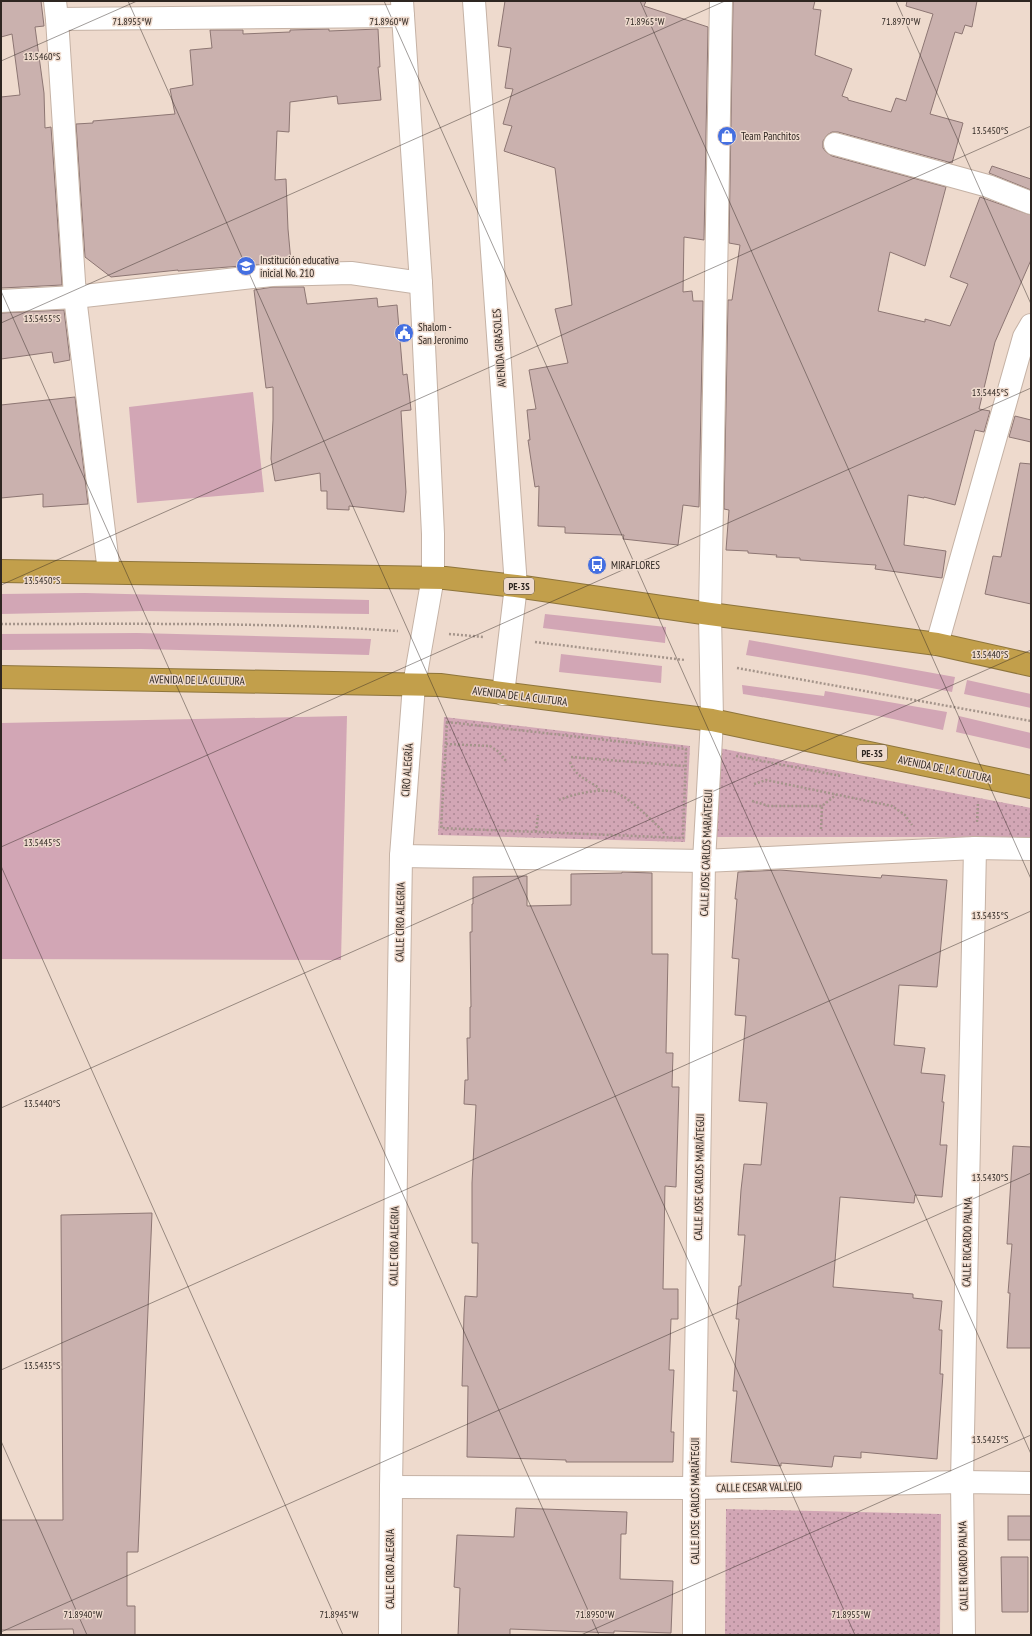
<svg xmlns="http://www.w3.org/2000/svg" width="1032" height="1636" font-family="'PT Sans Narrow',sans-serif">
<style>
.green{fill:#d2a6b5}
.park{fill:url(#park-dots)}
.building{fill:#cab1ae;stroke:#8d7673}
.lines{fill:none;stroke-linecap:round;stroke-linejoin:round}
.street-casing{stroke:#c5b2a5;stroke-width:24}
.secondary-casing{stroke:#c5b2a5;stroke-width:24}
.highway-casing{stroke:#8e753c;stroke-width:24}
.path{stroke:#a5958b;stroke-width:2.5;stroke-dasharray:2 2;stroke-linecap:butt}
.street{stroke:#fff;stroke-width:22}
.secondary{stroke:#fff;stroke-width:22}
.highway{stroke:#c29f4b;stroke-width:22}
.ticks{fill:none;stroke:#2e2621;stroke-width:1;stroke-opacity:0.45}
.labels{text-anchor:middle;stroke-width:3;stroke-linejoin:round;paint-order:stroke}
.shield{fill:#eedacd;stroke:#685c55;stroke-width:1}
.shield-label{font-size:10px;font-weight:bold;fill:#2e2621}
.poi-label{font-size:11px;fill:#2e2621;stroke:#eedacd;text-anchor:start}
.street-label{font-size:11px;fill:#2e2621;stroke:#eedacd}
.ticks-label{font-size:10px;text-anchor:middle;fill:#2e2621;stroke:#eedacd;stroke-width:3;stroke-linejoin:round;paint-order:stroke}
</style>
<defs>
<pattern id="park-dots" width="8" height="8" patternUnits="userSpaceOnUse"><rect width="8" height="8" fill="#d2a6b5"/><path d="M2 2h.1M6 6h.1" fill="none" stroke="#ab8793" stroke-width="1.8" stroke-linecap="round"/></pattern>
</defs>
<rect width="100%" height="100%" fill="#eedacd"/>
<g class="green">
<path d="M253,392L264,492L137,503L129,407Z"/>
<path d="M85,593L369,600V614L145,611L1,614V594Z"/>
<path d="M545,614L666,627L665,643L543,628Z"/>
<path d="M137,633L371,639L369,655L141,649L1,650V634Z"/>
<path d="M749,640L955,677L952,692L865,675L746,655Z"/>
<path d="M561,654L662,666L661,683L559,672Z"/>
<path d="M967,680L1031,694V708L964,694Z"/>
<path d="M742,685L824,696L825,691L947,712L943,730L884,717L743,694Z"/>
<path d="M347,716L341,960L1,959V723Z"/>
<path d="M959,716L1031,733V749L956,732Z"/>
</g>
<g class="park">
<path d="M444,717L690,746L685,842L438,835Z"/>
<path d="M719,748L1031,808V837H711Z"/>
<path d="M726,1509L941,1514L940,1635H725Z"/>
</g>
<g class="building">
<path d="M1,1H41L44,26L35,27L44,93L45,128L51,127L62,285L1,288V97L20,95L12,34L1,37Z"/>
<path d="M505,1H646L644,6L708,27L704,240L684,237L683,292L692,291L693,301H703L699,507L683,505L678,545L623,539L624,535L565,533V527L538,526L539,486L535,487L528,440H530L527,410L536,409L529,370L568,363L555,309L572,305L555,168L504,151L512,126L503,124L513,89L505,88L511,48L498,46Z"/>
<path d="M733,1H815L813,9L821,10L815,55L852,69L842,96L848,98V100L891,112L896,98L906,101L933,14L906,6L907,1H977L972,27L965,25L962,34L955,32L930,114L963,123L952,163L838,132H832L827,135L823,141V148L826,152L832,156L946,187L925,266L890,252L878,311L925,322V319L950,326L968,284L950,277L980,197L1031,215V260L995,342L979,409L990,411L984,432L975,430L955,505L924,497V498L908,495L904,545L946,551L942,578L875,569L876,565L800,560V558L776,557L777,555L748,553V551L726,550L729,510L724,509L728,300H732L740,245L729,243Z"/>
<path d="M329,29V31L378,29L380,67H378L381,100L338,104L337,96L290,102L289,132L277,131L275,180L286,179L288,229L291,262L178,271V270L111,277L85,257L76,124L93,123V121L175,114L170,89L193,85L190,50L212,48L210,30H243V34L290,32V30Z"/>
<path d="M992,166L1031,179V190L989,173Z"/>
<path d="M273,287H304L307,304L377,298L378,307L397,305L403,375L407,374L411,410L401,411L406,492L404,512L349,506V510L327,509V491H321L320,473L275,481L271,459L273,420V387L266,388L254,290Z"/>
<path d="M64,310L70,360L54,363L52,352L1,359V313Z"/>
<path d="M75,397L88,504L43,507V494L1,498V405Z"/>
<path d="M1015,416L1031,420V442L1009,437Z"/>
<path d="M1020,463L1031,464V604L985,594L993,556L1001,557Z"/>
<path d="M780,870L881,878L882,875L947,880L937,987L899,985L894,1045L925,1048L921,1073L945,1075L942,1102H944L940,1145H947L942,1197L915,1195L914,1203L840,1197L833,1287L913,1294V1298L942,1301L939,1330H942L940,1374H943L937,1459L861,1452V1458L834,1456L832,1467L781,1463V1466L731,1462L737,1391H733L739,1319H736L739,1286H741L745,1235H738L741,1190L744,1164L761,1165L767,1103L739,1101L746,1016L735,1015L739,959L732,958L737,899H735L738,872Z"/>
<path d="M622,872L652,873V954H668L666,1053H673L672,1087H679L676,1187L665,1186L663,1289H678V1319H671L669,1370H674L671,1432H674L673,1462H566V1460L536,1459L467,1457L468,1386H462L464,1314L465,1296L477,1297L478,1243H472V1183L476,1105L464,1104L465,1080H468L467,1038H470V1007H471L470,932H472V904H473V877L527,876V906L571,905V874L622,873Z"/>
<path d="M1013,1146L1031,1147V1348H1007L1010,1293H1008L1012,1244H1007Z"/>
<path d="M152,1213L138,1552H127V1606H135V1635H74L73,1629L1,1630V1520H63L61,1215Z"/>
<path d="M516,1508L627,1512L626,1534H621L620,1579L673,1581L671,1633L614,1631V1633L510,1629V1635H458L460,1588L454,1587L457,1535L514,1537Z"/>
<rect x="1008" y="1516" width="23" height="24"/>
<path d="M1001,1557H1028V1612H1002Z"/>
</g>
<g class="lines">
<g class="street-casing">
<g id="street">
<path d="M55,1L57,19L75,297L109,572"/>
<path d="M57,19L403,16"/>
<path d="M835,144L988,186L1031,203"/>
<path d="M1,301L75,297L272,275L351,273L421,283"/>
<path d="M937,644L1024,337L1031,325"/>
<path d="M401,856L704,861L975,848L1031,849"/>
<path d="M391,1487L694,1488L962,1482L1031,1483"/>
<path d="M390,1635L391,1487L401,856L414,685"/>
<path d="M694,1635V1488L704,861L712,720L710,614L721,1"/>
<path d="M964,1635L962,1482L975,848"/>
</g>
</g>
<g class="secondary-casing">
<g id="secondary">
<path d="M402,1L421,283L433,534V577L414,685"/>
<path d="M474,1L516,586L503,694"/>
</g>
</g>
<g class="highway-casing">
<g id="highway">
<path d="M1,571L445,578L516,586L710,614L937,644L1031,665"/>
<path d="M1,677L440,685L712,720L1031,787"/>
</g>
</g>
<g class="path">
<path d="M1,624C134,624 266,622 398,631"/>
<path d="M449,634L484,637"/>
<path d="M535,642L685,660"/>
<path d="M737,668L1031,721"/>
<path d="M447,722L686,749L683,838L441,828Z"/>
<path d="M446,744L490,746L499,752L506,761"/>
<path d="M736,756L841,776"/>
<path d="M571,757L684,766"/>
<path d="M570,762C576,777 586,779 599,788L598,792"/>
<path d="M754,784L766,780L892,806L905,815L912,825"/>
<path d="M559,800C574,794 605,786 619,794C634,802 650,819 662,830L665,835"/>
<path d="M752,801L769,806H822L836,795"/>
<path d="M977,822L978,803"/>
<path d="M821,829L822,806"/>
<path d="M536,832L538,815"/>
</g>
<use href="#street" class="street"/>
<use href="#secondary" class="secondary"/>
<use href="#highway" class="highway"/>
</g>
<path class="ticks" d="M128,1L855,1635M384,1L1031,1454M640,1L1031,879M896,1L1031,304M1,61L137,1M1,291L599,1635M1,323L725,1M1,585L1031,126M1,847L1031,388M1,866L343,1635M1,1108L1031,650M1,1370L1031,911M1,1441L87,1635M1,1632L1031,1173M581,1635L1031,1435"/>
<defs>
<g id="shop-disc" transform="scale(1)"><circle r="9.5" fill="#446fe1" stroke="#eedacd"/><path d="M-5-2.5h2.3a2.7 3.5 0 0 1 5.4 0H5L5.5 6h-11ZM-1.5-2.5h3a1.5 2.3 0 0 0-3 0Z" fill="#fff"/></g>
<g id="school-disc" transform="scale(1)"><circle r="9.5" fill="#446fe1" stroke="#eedacd"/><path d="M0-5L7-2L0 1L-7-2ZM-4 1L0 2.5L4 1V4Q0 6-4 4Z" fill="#fff"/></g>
<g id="civic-disc" transform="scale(1)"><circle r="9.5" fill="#446fe1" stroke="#eedacd"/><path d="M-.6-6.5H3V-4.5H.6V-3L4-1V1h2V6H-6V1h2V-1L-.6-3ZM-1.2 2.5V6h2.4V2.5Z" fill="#fff"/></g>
<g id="bus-disc" transform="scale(1)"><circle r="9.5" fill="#446fe1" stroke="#eedacd"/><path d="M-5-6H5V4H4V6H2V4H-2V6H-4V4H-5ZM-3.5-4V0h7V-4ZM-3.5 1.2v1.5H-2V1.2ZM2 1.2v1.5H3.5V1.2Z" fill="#fff"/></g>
</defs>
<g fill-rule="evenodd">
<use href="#shop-disc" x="727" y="136"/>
<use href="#school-disc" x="246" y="266"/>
<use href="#civic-disc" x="404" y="333"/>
<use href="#bus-disc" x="597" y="565"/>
</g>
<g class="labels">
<g class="shield">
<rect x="504" y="578" width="30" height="16" rx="3"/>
<rect x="857" y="745" width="30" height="16" rx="3"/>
</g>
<g class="shield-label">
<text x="519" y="590">PE-3S</text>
<text x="872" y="757">PE-3S</text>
</g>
<g class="poi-label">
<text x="741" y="140">Team Panchitos</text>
<text x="260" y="264">Institución educativa<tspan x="260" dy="13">inicial No. 210</tspan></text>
<text x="418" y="331">Shalom -<tspan x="418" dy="13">San Jeronimo</tspan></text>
<text x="611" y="569">MIRAFLORES</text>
</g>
<g class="street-label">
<text transform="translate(499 348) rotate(-94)" y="4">AVENIDA GIRASOLES</text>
<text transform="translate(197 680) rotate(1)" y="4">AVENIDA DE LA CULTURA</text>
<text transform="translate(520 696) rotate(7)" y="4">AVENIDA DE LA CULTURA</text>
<text transform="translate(945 769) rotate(12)" y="4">AVENIDA DE LA CULTURA</text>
<text transform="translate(407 770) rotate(-86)" y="4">CIRO ALEGRÍA</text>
<text transform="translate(706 853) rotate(-88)" y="4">CALLE JOSE CARLOS MARIÁTEGUI</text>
<text transform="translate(400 922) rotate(-89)" y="4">CALLE CIRO ALEGRIA</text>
<text transform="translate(699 1177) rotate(-89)" y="4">CALLE JOSE CARLOS MARIÁTEGUI</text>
<text transform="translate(967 1242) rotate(-89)" y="4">CALLE RICARDO PALMA</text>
<text transform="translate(394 1246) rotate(-89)" y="4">CALLE CIRO ALEGRIA</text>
<text transform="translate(759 1487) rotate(-1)" y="4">CALLE CESAR VALLEJO</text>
<text transform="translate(695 1501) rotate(-90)" y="4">CALLE JOSE CARLOS MARIÁTEGUI</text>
<text transform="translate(963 1566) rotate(-91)" y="4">CALLE RICARDO PALMA</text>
<text transform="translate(390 1569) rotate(-90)" y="4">CALLE CIRO ALEGRIA</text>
</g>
</g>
<g class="ticks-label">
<text x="132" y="25">71.8955°W</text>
<text x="389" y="25">71.8960°W</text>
<text x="645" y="25">71.8965°W</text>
<text x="901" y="25">71.8970°W</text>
<text x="42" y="60">13.5460°S</text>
<text x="990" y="134">13.5450°S</text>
<text x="42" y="322">13.5455°S</text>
<text x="990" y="396">13.5445°S</text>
<text x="42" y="584">13.5450°S</text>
<text x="990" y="658">13.5440°S</text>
<text x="42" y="846">13.5445°S</text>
<text x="990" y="919">13.5435°S</text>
<text x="42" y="1107">13.5440°S</text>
<text x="990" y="1181">13.5430°S</text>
<text x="42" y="1369">13.5435°S</text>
<text x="990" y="1443">13.5425°S</text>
<text x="83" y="1618">71.8940°W</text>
<text x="339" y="1618">71.8945°W</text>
<text x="595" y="1618">71.8950°W</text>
<text x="851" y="1618">71.8955°W</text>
</g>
<rect width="1032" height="1636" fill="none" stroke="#2e2621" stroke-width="4"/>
</svg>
